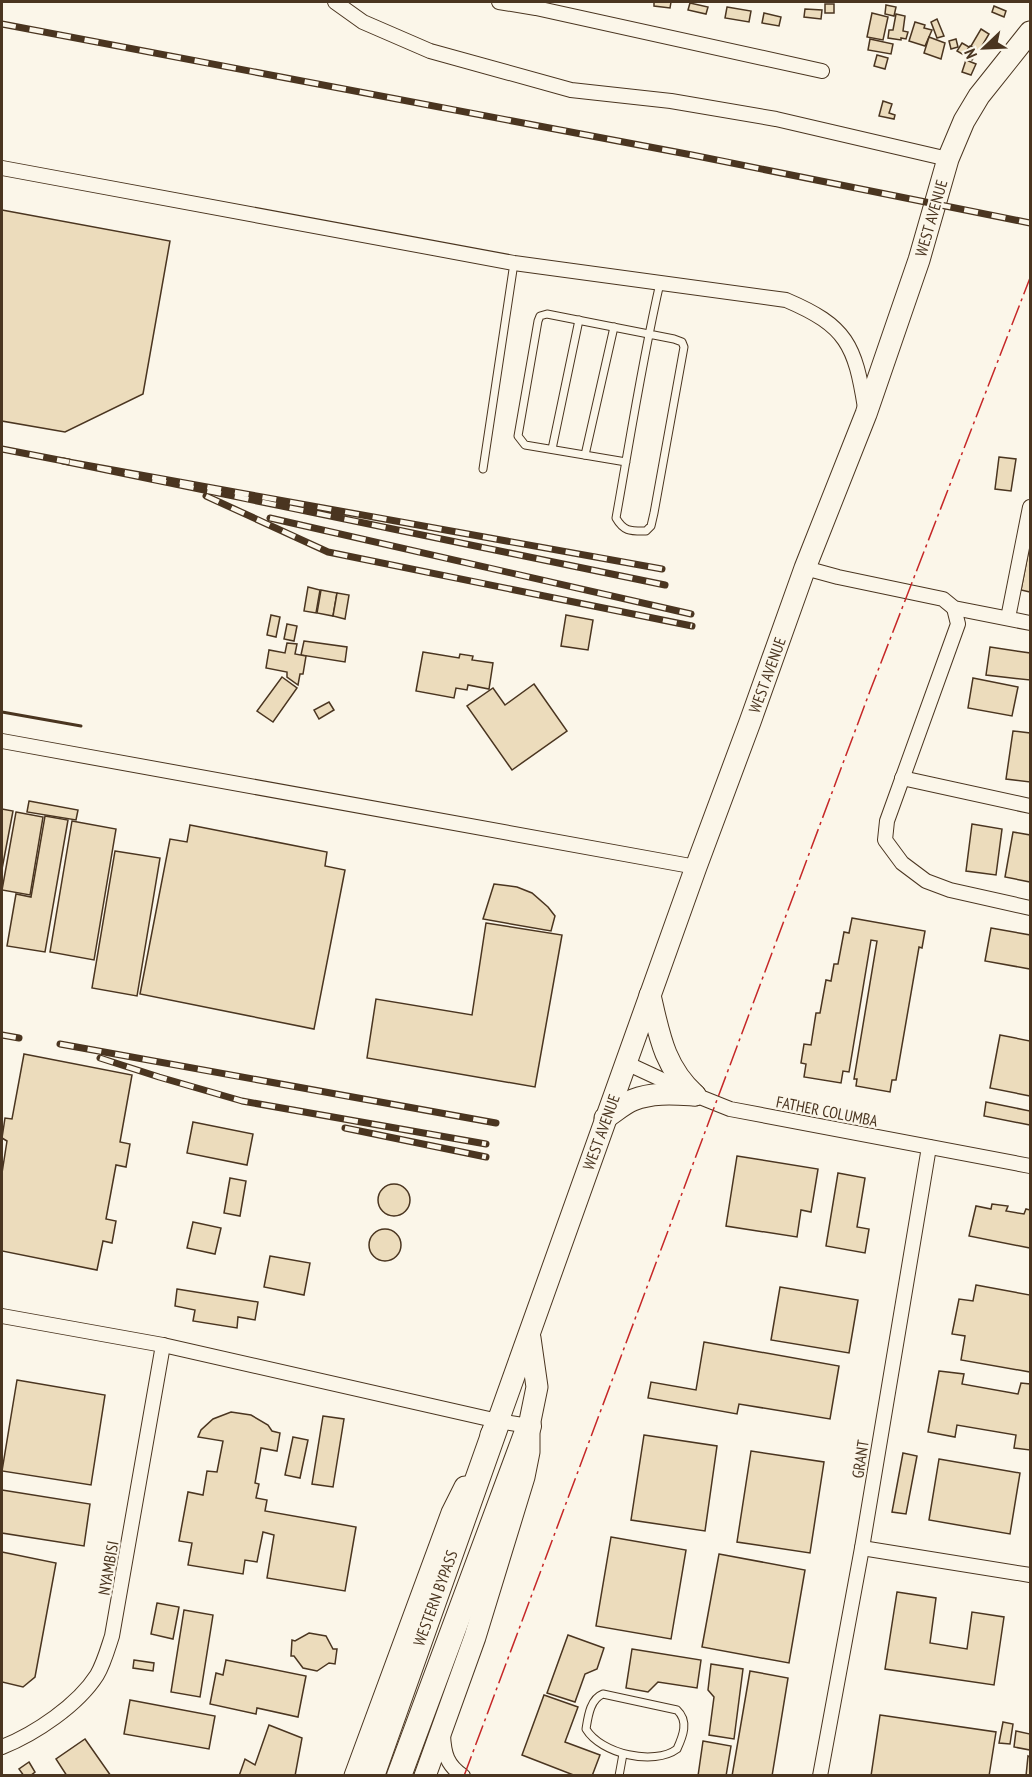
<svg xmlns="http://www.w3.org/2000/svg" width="1032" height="1777" font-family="'PT Sans Narrow',sans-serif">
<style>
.building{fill:#ecdcbc;stroke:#4a3520;stroke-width:1.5}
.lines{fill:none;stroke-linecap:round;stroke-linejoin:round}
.lane-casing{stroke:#4a3520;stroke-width:9}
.street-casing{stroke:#4a3520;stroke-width:16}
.primary-casing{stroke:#4a3520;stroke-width:23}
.highway-casing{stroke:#4a3520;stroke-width:26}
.lane{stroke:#fbf6e9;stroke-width:7}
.street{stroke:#fbf6e9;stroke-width:14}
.primary{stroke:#fbf6e9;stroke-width:21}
.highway{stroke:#fbf6e9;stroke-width:24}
.rail-casing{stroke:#4a3520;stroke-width:7}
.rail{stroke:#fbf6e9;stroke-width:4.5;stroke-dasharray:14;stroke-linecap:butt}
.wall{stroke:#4a3520;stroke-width:3}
.power{stroke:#c62828;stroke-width:1.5;stroke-dasharray:21 4.5 3 4.5;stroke-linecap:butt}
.labels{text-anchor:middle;stroke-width:4.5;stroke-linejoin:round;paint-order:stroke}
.street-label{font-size:16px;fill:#4a3520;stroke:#fbf6e9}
</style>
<rect width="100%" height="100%" fill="#fbf6e9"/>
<g class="building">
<path d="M654,2H671L670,8L654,6Z"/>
<path d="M690,3L708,7L706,14L688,10Z"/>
<rect x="825" y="4" width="9" height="9"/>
<path d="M886,5L896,7L894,16L885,14Z"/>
<path d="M994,6L1006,11L1004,17L992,12Z"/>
<path d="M727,7L751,11L749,22L725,18Z"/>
<path d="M805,9L822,10L821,19L804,17Z"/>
<path d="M764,13L781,17L779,26L762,23Z"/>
<path d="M872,13L888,17L883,40L867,37Z"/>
<path d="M896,14L905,16L903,31L908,32L906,39L901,38V40L888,38L889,30H893Z"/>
<path d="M937,19L944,36L937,38L931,22Z"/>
<path d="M915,22L925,25L924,28L932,30L925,46L909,41Z"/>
<path d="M981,29L989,34L979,51L971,46Z"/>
<path d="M929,37L945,43L941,59L924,53Z"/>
<path d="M870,39L893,44L891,54L868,50Z"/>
<path d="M956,39L958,47L951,49L949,41Z"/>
<path d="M962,43L969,47L964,55L957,51Z"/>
<path d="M970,46L978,51L972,60L965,55Z"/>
<path d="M877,55L888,58L885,69L874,66Z"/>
<path d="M966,60L976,64L971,75L962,72Z"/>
<path d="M883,101L892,104L889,113L895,115L894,119L879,116Z"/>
<path d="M2,210L170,241L143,394L65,432L2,421Z"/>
<path d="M999,457L1016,459L1011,491L995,489Z"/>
<path d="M1030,543V592L1021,590Z"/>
<path d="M308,587L320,590L316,613L304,611Z"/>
<path d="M321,590L337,593L333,616L317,613Z"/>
<path d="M337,593L349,595L345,619L333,616Z"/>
<path d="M271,615L280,617L276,637L267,635Z"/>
<path d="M566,615L593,620L588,650L561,646Z"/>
<path d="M287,624L297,626L294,641L284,639Z"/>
<path d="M304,641L347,647L345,662L301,655Z"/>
<path d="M287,643L297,644L295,654L306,656L303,674H300L298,685L287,677V672L266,668L269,650L285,653Z"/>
<path d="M990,647L1030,653V680L986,675Z"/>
<path d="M423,652L459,658L460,654L473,656L472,660L493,663L489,689L468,685L467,690L456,688L454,698L416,691Z"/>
<path d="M282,677L297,688L273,722L257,711Z"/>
<path d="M973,678L1018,687L1012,716L968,708Z"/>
<path d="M534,684L567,731L512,770L467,706L493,688L505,705Z"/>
<path d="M329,702L334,710L319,719L314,710Z"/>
<path d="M1013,731L1030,733V782L1006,779Z"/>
<path d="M29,801L78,810L76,820L27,812Z"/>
<path d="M2,809L13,811L2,869Z"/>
<path d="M16,812L43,817L30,895L2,890Z"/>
<path d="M45,816L68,820L45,952L7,946L16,894L31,897Z"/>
<path d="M72,821L116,829L94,960L50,952Z"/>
<path d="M972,824L1002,829L996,875L966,871Z"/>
<path d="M190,825L327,852L325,866L345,870L314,1029L140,994L170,839L187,842Z"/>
<path d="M1013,832L1030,835V882L1005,877Z"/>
<path d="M115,851L160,858L137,996L92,988Z"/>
<path d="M494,884L517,887L532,893L548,907L555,916L551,931L483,919Z"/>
<path d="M852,918L925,931L922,948L919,947L896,1080H892L890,1092L856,1086L857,1079H854L877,941L871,940L849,1072L843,1071L841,1083L804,1077L806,1064L801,1063L804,1044L811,1045L816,1013H820L826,980L831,981L834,964H838L844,932L849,933Z"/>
<path d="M486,923L562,935L535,1087L367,1058L376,999L472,1015Z"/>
<path d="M991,928L1030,935V969L985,961Z"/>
<path d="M1000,1035L1030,1041V1096L990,1088Z"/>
<path d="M24,1054L132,1075L120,1142L130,1144L126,1167L116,1165L106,1219L116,1221L112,1243L103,1241L97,1270L2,1251V1173L7,1141L2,1138L5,1118L12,1119Z"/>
<path d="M986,1102L1030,1111V1125L984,1116Z"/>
<path d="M193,1122L253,1134L247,1165L187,1153Z"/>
<path d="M737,1156L818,1169L811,1212L801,1210L797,1237L726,1226Z"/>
<path d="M838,1173L865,1178L857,1227L869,1229L865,1253L826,1246Z"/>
<path d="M230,1178L246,1181L240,1216L224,1213Z"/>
<circle cx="394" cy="1200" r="16"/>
<path d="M992,1204L1008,1206L1006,1211L1024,1214L1026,1209L1030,1210V1248L969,1236L976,1206L991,1209Z"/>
<path d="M193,1222L221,1228L215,1254L187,1248Z"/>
<circle cx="385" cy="1245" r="16"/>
<path d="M270,1256L310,1263L304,1295L264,1287Z"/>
<path d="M976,1285L1030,1295V1372L961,1360L965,1336L952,1334L959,1299L973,1301Z"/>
<path d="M780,1287L858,1300L849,1353L771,1340Z"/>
<path d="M177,1289L258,1302L255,1320L238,1317L237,1328L193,1321L195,1310L175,1306Z"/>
<path d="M704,1342L839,1366L830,1419L739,1404L737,1414L648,1398L651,1382L696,1390Z"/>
<path d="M939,1371L964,1374L962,1384L1018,1394L1021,1383L1030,1384V1450L1014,1448L1016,1435L957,1425L955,1437L928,1432Z"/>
<path d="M17,1380L105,1395L91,1485L2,1471Z"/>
<path d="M231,1412L251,1415L268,1425L272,1431L280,1433L277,1451L261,1448L255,1483L259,1484L256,1498L267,1500L265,1511L356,1527L345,1591L267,1578L274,1535L263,1532L257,1562L245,1560L243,1574L188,1565L192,1543L179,1541L188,1492L203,1495L207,1471L217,1472L223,1441L198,1437L201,1430L213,1419Z"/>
<path d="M323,1416L344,1419L333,1487L312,1484Z"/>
<path d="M644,1435L717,1446L705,1531L631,1520Z"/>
<path d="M293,1437L308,1440L300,1478L285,1475Z"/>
<path d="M751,1451L824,1462L810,1553L737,1542Z"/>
<path d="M903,1453L917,1456L906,1514L892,1512Z"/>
<path d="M939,1459L1020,1473L1010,1534L929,1520Z"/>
<path d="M2,1490L90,1504L84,1546L2,1533Z"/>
<path d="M611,1537L686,1550L671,1639L596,1626Z"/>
<path d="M2,1552L56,1563L35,1677L23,1687L2,1682Z"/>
<path d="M719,1554L805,1570L789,1663L702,1647Z"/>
<path d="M897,1592L936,1598L930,1643L967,1649L972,1612L1004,1617L994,1685L885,1669Z"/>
<path d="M157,1603L179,1607L173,1639L151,1634Z"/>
<path d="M184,1610L213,1615L200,1697L171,1692Z"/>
<path d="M309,1633L326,1636L333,1649H337L335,1664L329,1663L317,1671L303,1668L294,1656H291L292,1640L295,1641Z"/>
<path d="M568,1635L604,1648L597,1669L585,1674L575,1702L547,1693Z"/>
<path d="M632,1649L701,1660L697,1688L658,1682L648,1692L626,1688Z"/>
<path d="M134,1660L154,1663L153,1671L133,1668Z"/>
<path d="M226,1660L306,1676L298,1717L257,1708L256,1714L210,1704L216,1673L223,1675Z"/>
<path d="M711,1664L743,1669L734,1739L709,1735L714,1697L708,1690Z"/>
<path d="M750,1671L788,1678L772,1776H732Z"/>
<path d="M544,1695L578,1707L565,1742L600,1755L592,1776H576L522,1755Z"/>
<path d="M130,1700L215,1716L209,1749L124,1734Z"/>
<path d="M880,1715L996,1732L989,1776H871Z"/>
<path d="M1003,1722L1013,1724L1010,1744L999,1743Z"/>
<path d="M269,1725L302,1738L295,1776H239L245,1759L255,1765Z"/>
<path d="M1016,1731L1030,1734V1750L1014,1747Z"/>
<path d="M85,1739L111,1776H67L56,1759Z"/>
<path d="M703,1741L731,1746L726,1776H698Z"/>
<path d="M1028,1756L1030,1757V1776H1026Z"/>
<path d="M29,1762L35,1772L30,1776H24L19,1769Z"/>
</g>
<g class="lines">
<g class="lane-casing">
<g id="lane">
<path d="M552,449L579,320"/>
<path d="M585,455L614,327"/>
<path d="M626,462L525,445L518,436L538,321L540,316L547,314L674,339L682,342L684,347L654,513L651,526L646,531C631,531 624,532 616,518C630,440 642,361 660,283"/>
<path d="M483,469L514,263"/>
<path d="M603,1694L677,1710C689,1721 683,1736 677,1749C654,1766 601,1754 586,1729C588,1717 590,1699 603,1694Z"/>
<path d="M619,1776L623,1754"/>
</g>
</g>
<g class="street-casing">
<g id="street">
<path d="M335,2L363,22L430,51L571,90L671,101L776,119L948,159"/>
<path d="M499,2L536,8L822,71"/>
<path d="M2,168L514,263L786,300C847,326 855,345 865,408"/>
<path d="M805,568L838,577L943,599L954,608L1030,623"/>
<path d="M954,608L958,624L887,821L885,840L902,863L926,881L950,890L1030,908"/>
<path d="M1008,618L1030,507"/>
<path d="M2,741L696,867"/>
<path d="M902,778L1030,806"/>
<path d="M626,1063L695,1095L730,1109L1030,1166"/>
<path d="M2,1316L163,1345L498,1421L529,1426"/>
<path d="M862,1548L1030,1575"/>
<path d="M443,1735C444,1754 447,1765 463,1776"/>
<path d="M2,1747C35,1734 78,1705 97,1675C104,1663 108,1648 112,1636L163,1345"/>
<path d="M820,1776L862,1548L929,1147"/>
</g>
</g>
<g class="primary-casing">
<g id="primary">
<path d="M650,995C659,1034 664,1067 695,1095"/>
<path d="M605,1118C615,1112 623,1104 633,1100C653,1092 675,1094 695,1095"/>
<path d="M491,1435L498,1421L696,867L750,722L805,568L866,414L919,260L948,159L964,121L979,96L1030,32"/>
<path d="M355,1776L452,1513L465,1487"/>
<path d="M425,1776L475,1637L524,1477L529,1452V1426L537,1387L530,1338"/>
</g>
</g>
<g class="highway-casing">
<g id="highway">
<path d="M372,1776L498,1421"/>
<path d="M399,1776L529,1426"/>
</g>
</g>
<use href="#lane" class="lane"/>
<use href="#street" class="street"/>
<use href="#primary" class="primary"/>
<use href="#highway" class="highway"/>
<g class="rail-casing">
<g id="rail">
<path d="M2,24L692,155L1030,223"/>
<path d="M2,449L69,462"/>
<path d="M206,496L328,552L692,626"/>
<path d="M270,518L691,614"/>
<path d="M662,569L63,461L665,585"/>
<path d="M2,1035L19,1038"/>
<path d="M60,1044L496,1123"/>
<path d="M100,1058L159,1077L242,1101L486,1144"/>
<path d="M345,1128L486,1157"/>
</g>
</g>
<use href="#rail" class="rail"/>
<path class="wall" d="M2,712L81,726"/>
<path class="power" d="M464,1776L870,691L1030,278"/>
</g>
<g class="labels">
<g class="street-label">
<text transform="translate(931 218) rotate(-74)" y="6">WEST AVENUE</text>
<text transform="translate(767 675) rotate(-70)" y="6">WEST AVENUE</text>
<text transform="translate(827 1111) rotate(11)" y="6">FATHER COLUMBA</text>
<text transform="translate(601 1132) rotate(-70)" y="6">WEST AVENUE</text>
<text transform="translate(860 1459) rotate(-81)" y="6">GRANT</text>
<text transform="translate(108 1568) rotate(-80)" y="6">NYAMBISI</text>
<text transform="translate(435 1598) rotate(-70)" y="6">WESTERN BYPASS</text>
</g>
</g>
<rect width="1032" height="1777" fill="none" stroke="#4a3520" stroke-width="6"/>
<g transform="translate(984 48) rotate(247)" stroke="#fbf6e9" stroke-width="4.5" paint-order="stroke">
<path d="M0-4.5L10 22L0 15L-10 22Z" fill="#4a3520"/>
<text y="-9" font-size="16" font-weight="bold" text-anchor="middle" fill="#4a3520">N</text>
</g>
</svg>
